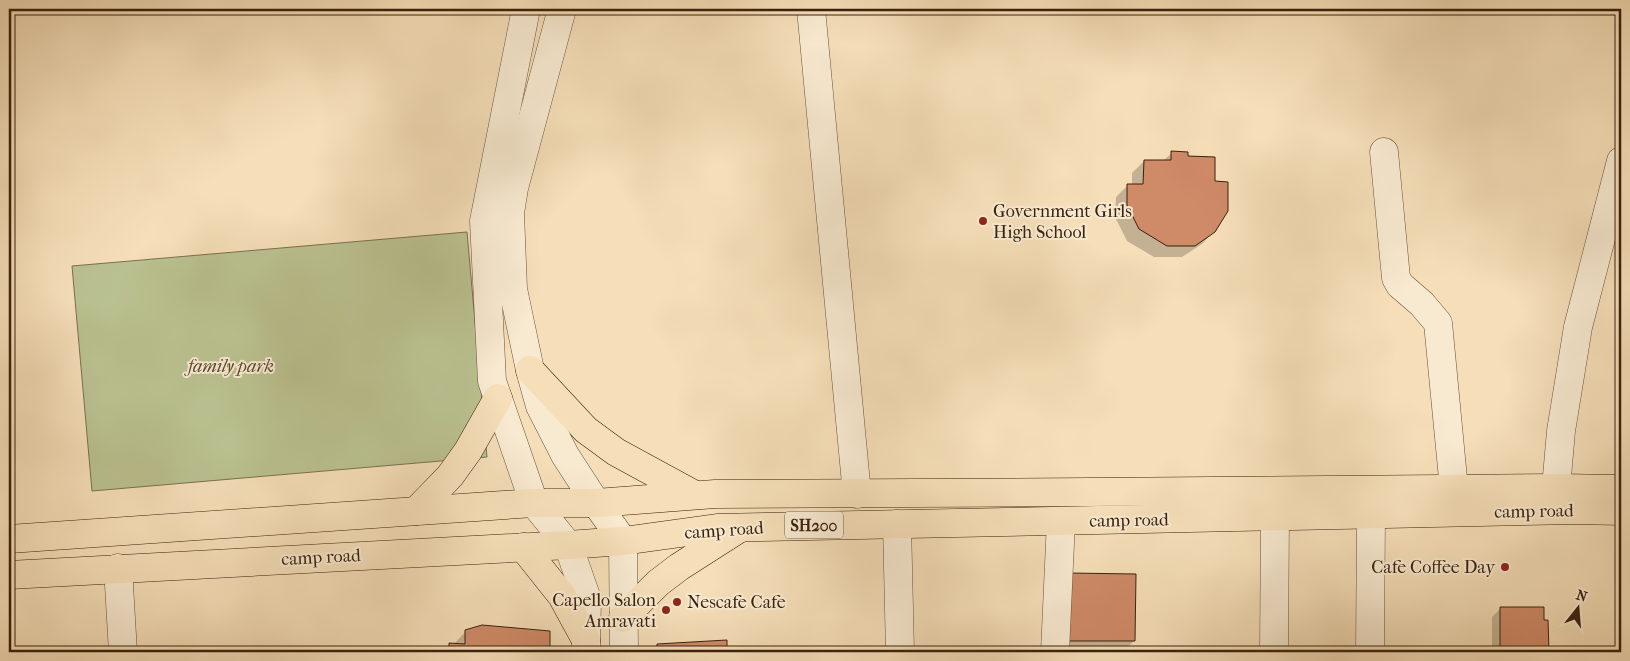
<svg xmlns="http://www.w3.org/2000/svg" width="1630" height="661" font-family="'IM FELL French Canon',serif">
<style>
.green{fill:#bac190;stroke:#7a714e}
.shadow{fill:#0003}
.building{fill:#cf8a68;stroke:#3a210d}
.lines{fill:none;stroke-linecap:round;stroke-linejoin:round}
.minor-casing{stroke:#695038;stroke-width:29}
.major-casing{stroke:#3a210d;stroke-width:29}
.minor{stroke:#f8ead1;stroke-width:28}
.major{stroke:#f5deb8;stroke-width:28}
.poi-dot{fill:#8f2418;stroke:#f8ead1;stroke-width:2}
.labels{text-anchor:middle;stroke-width:4;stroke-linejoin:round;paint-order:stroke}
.shield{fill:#f8ead1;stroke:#735d48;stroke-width:1}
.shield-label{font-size:16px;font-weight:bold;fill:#3a210d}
.poi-label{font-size:18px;fill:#3a210d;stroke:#f8ead1;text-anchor:start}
.park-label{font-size:18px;font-style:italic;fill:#5a492e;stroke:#f8ead1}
.street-label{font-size:18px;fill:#3a210d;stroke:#f8ead1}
</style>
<rect width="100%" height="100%" fill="#f5deb8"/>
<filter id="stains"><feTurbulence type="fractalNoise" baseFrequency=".004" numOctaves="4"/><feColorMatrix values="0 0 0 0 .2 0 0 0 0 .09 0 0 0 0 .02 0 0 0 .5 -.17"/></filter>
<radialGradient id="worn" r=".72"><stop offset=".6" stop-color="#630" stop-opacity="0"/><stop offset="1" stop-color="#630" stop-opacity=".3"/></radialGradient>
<path class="green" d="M467,232L487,457L92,491L72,266Z"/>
<g class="shadow">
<path d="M1172,153L1214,231L1202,244L1182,257H1154L1127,241L1115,217L1116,197L1128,185H1132V173L1144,161H1163Z"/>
<path d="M1134,575V641L1122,652H1057Z"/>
<path d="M1501,608L1547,622V652H1492V617Z"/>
<path d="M466,631L549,632V652H442L449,645L454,644Z"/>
<path d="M725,642L726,652H651L657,646Z"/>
</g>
<g class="building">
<path d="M1171,151L1188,152V156L1215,157V181L1228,182V211L1215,232L1195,246H1167L1139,229L1127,205V184H1143L1144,160H1171Z"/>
<path d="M1069,573L1136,574L1135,641H1069Z"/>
<path d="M1500,607H1544V620H1548L1549,652H1500Z"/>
<path d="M482,625L550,631V652H449V643L465,644V630Z"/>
<path d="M727,640V652H657V644Z"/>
</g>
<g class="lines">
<g class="minor-casing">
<g id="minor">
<path d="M526,9L484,221L492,381L534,503L568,545L587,599L586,648"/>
<path d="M562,9L514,188L510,213L513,289L530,370L540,406L565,455L596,503L623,541L624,652"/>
<path d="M811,9L857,494"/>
<path d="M1384,152L1396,278L1400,285L1422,304L1438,323L1454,489"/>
<path d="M1556,488L1561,431L1578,327L1621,161"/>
<path d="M897,524L900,652"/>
<path d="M118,568L123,652"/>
<path d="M1055,652L1061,521"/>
<path d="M1274,652L1275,517"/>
<path d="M1370,652L1371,515"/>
</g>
</g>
<g class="major-casing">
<g id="major">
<path d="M530,370L586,430L616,452L695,495"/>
<path d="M416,511L450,476L468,451L498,398"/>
<path d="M9,539L534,503H596L715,494L1089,492L1556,488L1621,489"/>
<path d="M523,547L562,596L586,640"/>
<path d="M9,575L568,545L623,541L717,528L1576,510L1621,511"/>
<path d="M623,618L658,583L679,567L740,528"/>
</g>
</g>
<use href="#minor" class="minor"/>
<use href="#major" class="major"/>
</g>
<g class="poi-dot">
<circle cx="983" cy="221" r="5"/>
<circle cx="1505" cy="567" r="5"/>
<circle cx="677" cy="602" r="5"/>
<circle cx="666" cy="610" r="5"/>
</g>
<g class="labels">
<rect class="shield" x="785" y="511.5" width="58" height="27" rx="4"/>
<g class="shield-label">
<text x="814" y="531">SH200</text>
</g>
<g class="poi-label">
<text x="993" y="217">Government Girls<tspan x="993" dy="21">High School</tspan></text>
<text x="1495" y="573" text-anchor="end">Cafe Coffee Day</text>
<text x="656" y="606" text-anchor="end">Capello Salon<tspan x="656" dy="21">Amravati</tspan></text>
<text x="687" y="608">Nescafe Cafe</text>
</g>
<g class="park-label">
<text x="231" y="372">family park</text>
</g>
<g class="street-label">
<text transform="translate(1534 511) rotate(-1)" y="6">camp road</text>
<text transform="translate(1129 520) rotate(-1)" y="6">camp road</text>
<text transform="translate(724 530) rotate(-4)" y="6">camp road</text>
<text transform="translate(321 557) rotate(-3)" y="6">camp road</text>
</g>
</g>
<rect width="1630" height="661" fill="none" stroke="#f5deb8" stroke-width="30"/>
<rect x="10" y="10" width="1610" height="641" fill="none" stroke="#3a210d" stroke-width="2.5"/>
<rect x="15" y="15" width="1600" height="631" fill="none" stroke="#3a210d"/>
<g transform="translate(1578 608) rotate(17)" stroke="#f8ead1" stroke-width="4" paint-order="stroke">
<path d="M0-4L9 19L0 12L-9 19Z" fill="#3a210d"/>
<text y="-8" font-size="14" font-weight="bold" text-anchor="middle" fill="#3a210d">N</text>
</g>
<rect width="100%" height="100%" filter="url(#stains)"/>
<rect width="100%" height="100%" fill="url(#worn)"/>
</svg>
